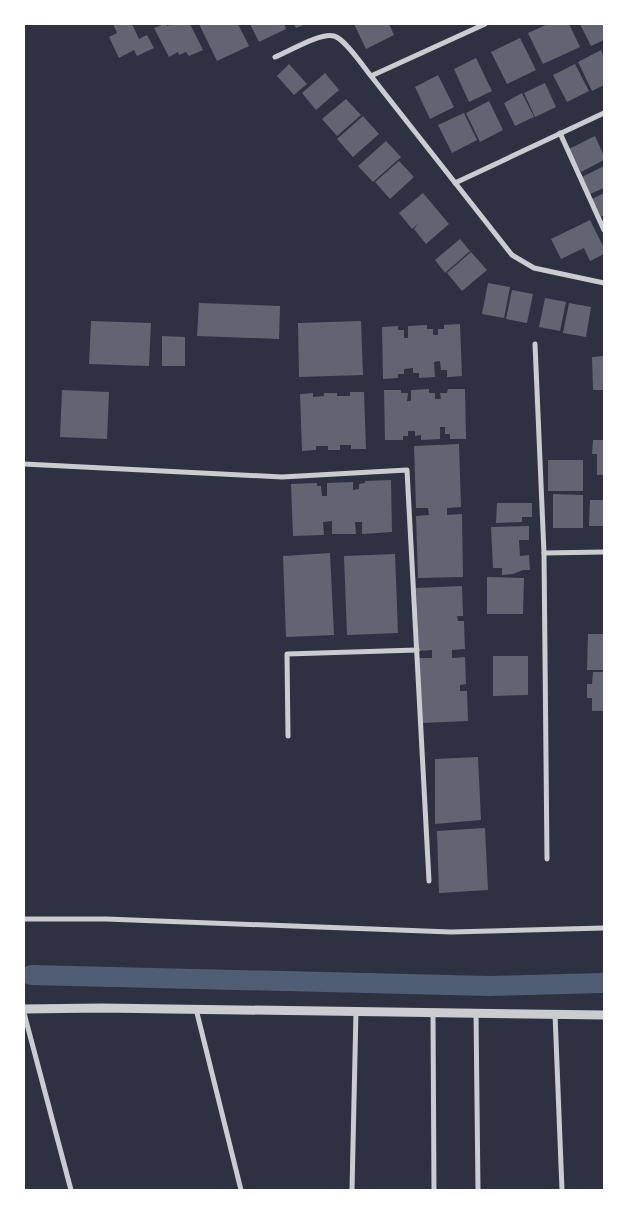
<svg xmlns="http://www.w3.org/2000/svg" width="628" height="1214" font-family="'Public Sans',sans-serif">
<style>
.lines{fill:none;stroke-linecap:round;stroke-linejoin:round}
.canal{stroke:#4f5d75;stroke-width:20}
.building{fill:#626471}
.minor{stroke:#caccd0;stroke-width:5}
.tertiary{stroke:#caccd0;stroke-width:9}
</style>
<rect width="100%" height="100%" fill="#2d3142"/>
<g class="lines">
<path class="canal" d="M31,975L489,986L604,983"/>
</g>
<g class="building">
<path d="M113,24H132L139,39L147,35L154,48L137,56L134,50L119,58L109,37L117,33Z"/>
<path d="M164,24H166L167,26L173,24H190L203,50L189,56L186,52L179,55L178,52L169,57L154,28Z"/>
<path d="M199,24H238L249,46L217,61Z"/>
<path d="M250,24H284L286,29L259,42Z"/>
<path d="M294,24H306L296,28Z"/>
<path d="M354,24H389L394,35L366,49Z"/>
<path d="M548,24H569L580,47L543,64L528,33Z"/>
<path d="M580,24H604V40L591,46Z"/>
<path d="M520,38L536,70L507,84L491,52Z"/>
<path d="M601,50L604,57V85L592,91L578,62Z"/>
<path d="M476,58L492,91L469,102L454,69Z"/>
<path d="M289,64L307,84L294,95L277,76Z"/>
<path d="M575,64L589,91L567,102L553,75Z"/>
<path d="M325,73L339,90L316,110L302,93Z"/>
<path d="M438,75L454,107L430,119L415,87Z"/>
<path d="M545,83L556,107L535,117L524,93Z"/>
<path d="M522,93L534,117L515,126L504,103Z"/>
<path d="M346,99L361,115L337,136L322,119Z"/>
<path d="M489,101L503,130L480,142L466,113Z"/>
<path d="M464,113L477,140L452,153L438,125Z"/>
<path d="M363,116L379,134L353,157L337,139Z"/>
<path d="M595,136L604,156V160L581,172L569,149Z"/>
<path d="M386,141L401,157L373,182L358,166Z"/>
<path d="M399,161L414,177L390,199L375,182Z"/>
<path d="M604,166V188L590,194L582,177Z"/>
<path d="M423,193L449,224L426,244L414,229L418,224L412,229L399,213Z"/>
<path d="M604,193V215L601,217L592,199Z"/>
<path d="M590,220L604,248V254L590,261L584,248L561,259L551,239Z"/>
<path d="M460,239L470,251L445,273L435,260Z"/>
<path d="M471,252L487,270L462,291L447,273Z"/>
<path d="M488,283L510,287L504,318L482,314Z"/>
<path d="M512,290L533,294L527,323L506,319Z"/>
<path d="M545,298L566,302L560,331L539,327Z"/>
<path d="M199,303L280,306L279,339L197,336Z"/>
<path d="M569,303L591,307L586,337L563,333Z"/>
<path d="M91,321L151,323L149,366L89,364Z"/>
<path d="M361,321L363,375L299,377L298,323Z"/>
<path d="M460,324L462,376L447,377V370H441L440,361L434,362L435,377L419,378V373H413V368L404,369V374H398V378L383,379L382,327L398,326V330H404V338H408V326L427,325V329H433V335H438V329H444V325Z"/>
<path d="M162,336L185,337V366H162Z"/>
<path d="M604,356V390H593L592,357Z"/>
<path d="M429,389V393H435V399H441L440,393H447L448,389H465L466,439H450V434H445V427H440V439L421,440V435L415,436V431H408V436H403V440H385L384,390H401V393H408L407,401H411V390Z"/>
<path d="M62,390L109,392L107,439L60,437Z"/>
<path d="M350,392H364L366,449H351V445H340V450H328V446H316V450L302,451L300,394L313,393V397L324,396V393H337V396H350Z"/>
<path d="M593,440H604V475H597V454H592Z"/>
<path d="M459,444L461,507L447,508V515L462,514L463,577L418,578L416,516L429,515L428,508H416L414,446Z"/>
<rect x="548" y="460" width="35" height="31"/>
<path d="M391,480L392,532L362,534V522H355L356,534H332V521L323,522L324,535L293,536L291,484L317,483V486H321L322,496H327V483L353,482V490L359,489V484L365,483V481Z"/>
<path d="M553,494L583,495V528H553Z"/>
<path d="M590,500H604V526H589Z"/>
<path d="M497,503H532V517H522V522L496,523Z"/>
<path d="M529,526V540H519L520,556L529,555L530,570H523L513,574L502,575V568H493L491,527Z"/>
<path d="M330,553L334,635L286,637L283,556Z"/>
<path d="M395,554L398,633L347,635L344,556Z"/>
<path d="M487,577L524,578L523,614H487Z"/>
<path d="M462,586L463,616H457L458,621H464L465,649L452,650V658L465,657L466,684L460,685V691H467L468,721L422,723L419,658H432V650L419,651L416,588Z"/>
<path d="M588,634H604V670H587Z"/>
<path d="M493,656H528V695L493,696Z"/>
<path d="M593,672H604V711H592V698H587V684H592Z"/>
<path d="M478,757L481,820L435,824V759Z"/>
<path d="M485,828L488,890L439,893L437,831Z"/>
</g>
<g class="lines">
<g class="minor">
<path d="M485,24L371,76L512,255L534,268L604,283"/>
<path d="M275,57C288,52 321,32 334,36C345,39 363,66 371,76"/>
<path d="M560,133L604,230"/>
<path d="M455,183L604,113"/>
<path d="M535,344L544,553L547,859"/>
<path d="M24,464L282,477L407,470L429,881"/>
<path d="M544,553L604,552"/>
<path d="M288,736L287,654L417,650"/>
<path d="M24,919H106L451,932L604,928"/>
<path d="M196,1009L241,1190"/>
<path d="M24,1013L71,1190"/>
<path d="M433,1013L434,1190"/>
<path d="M476,1013L478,1190"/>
<path d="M555,1014L562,1190"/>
<path d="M352,1190L356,1011"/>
</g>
<path class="tertiary" d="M24,1009L102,1008L604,1015"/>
</g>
<rect width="628" height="1214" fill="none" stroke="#ffffff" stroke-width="50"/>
</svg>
